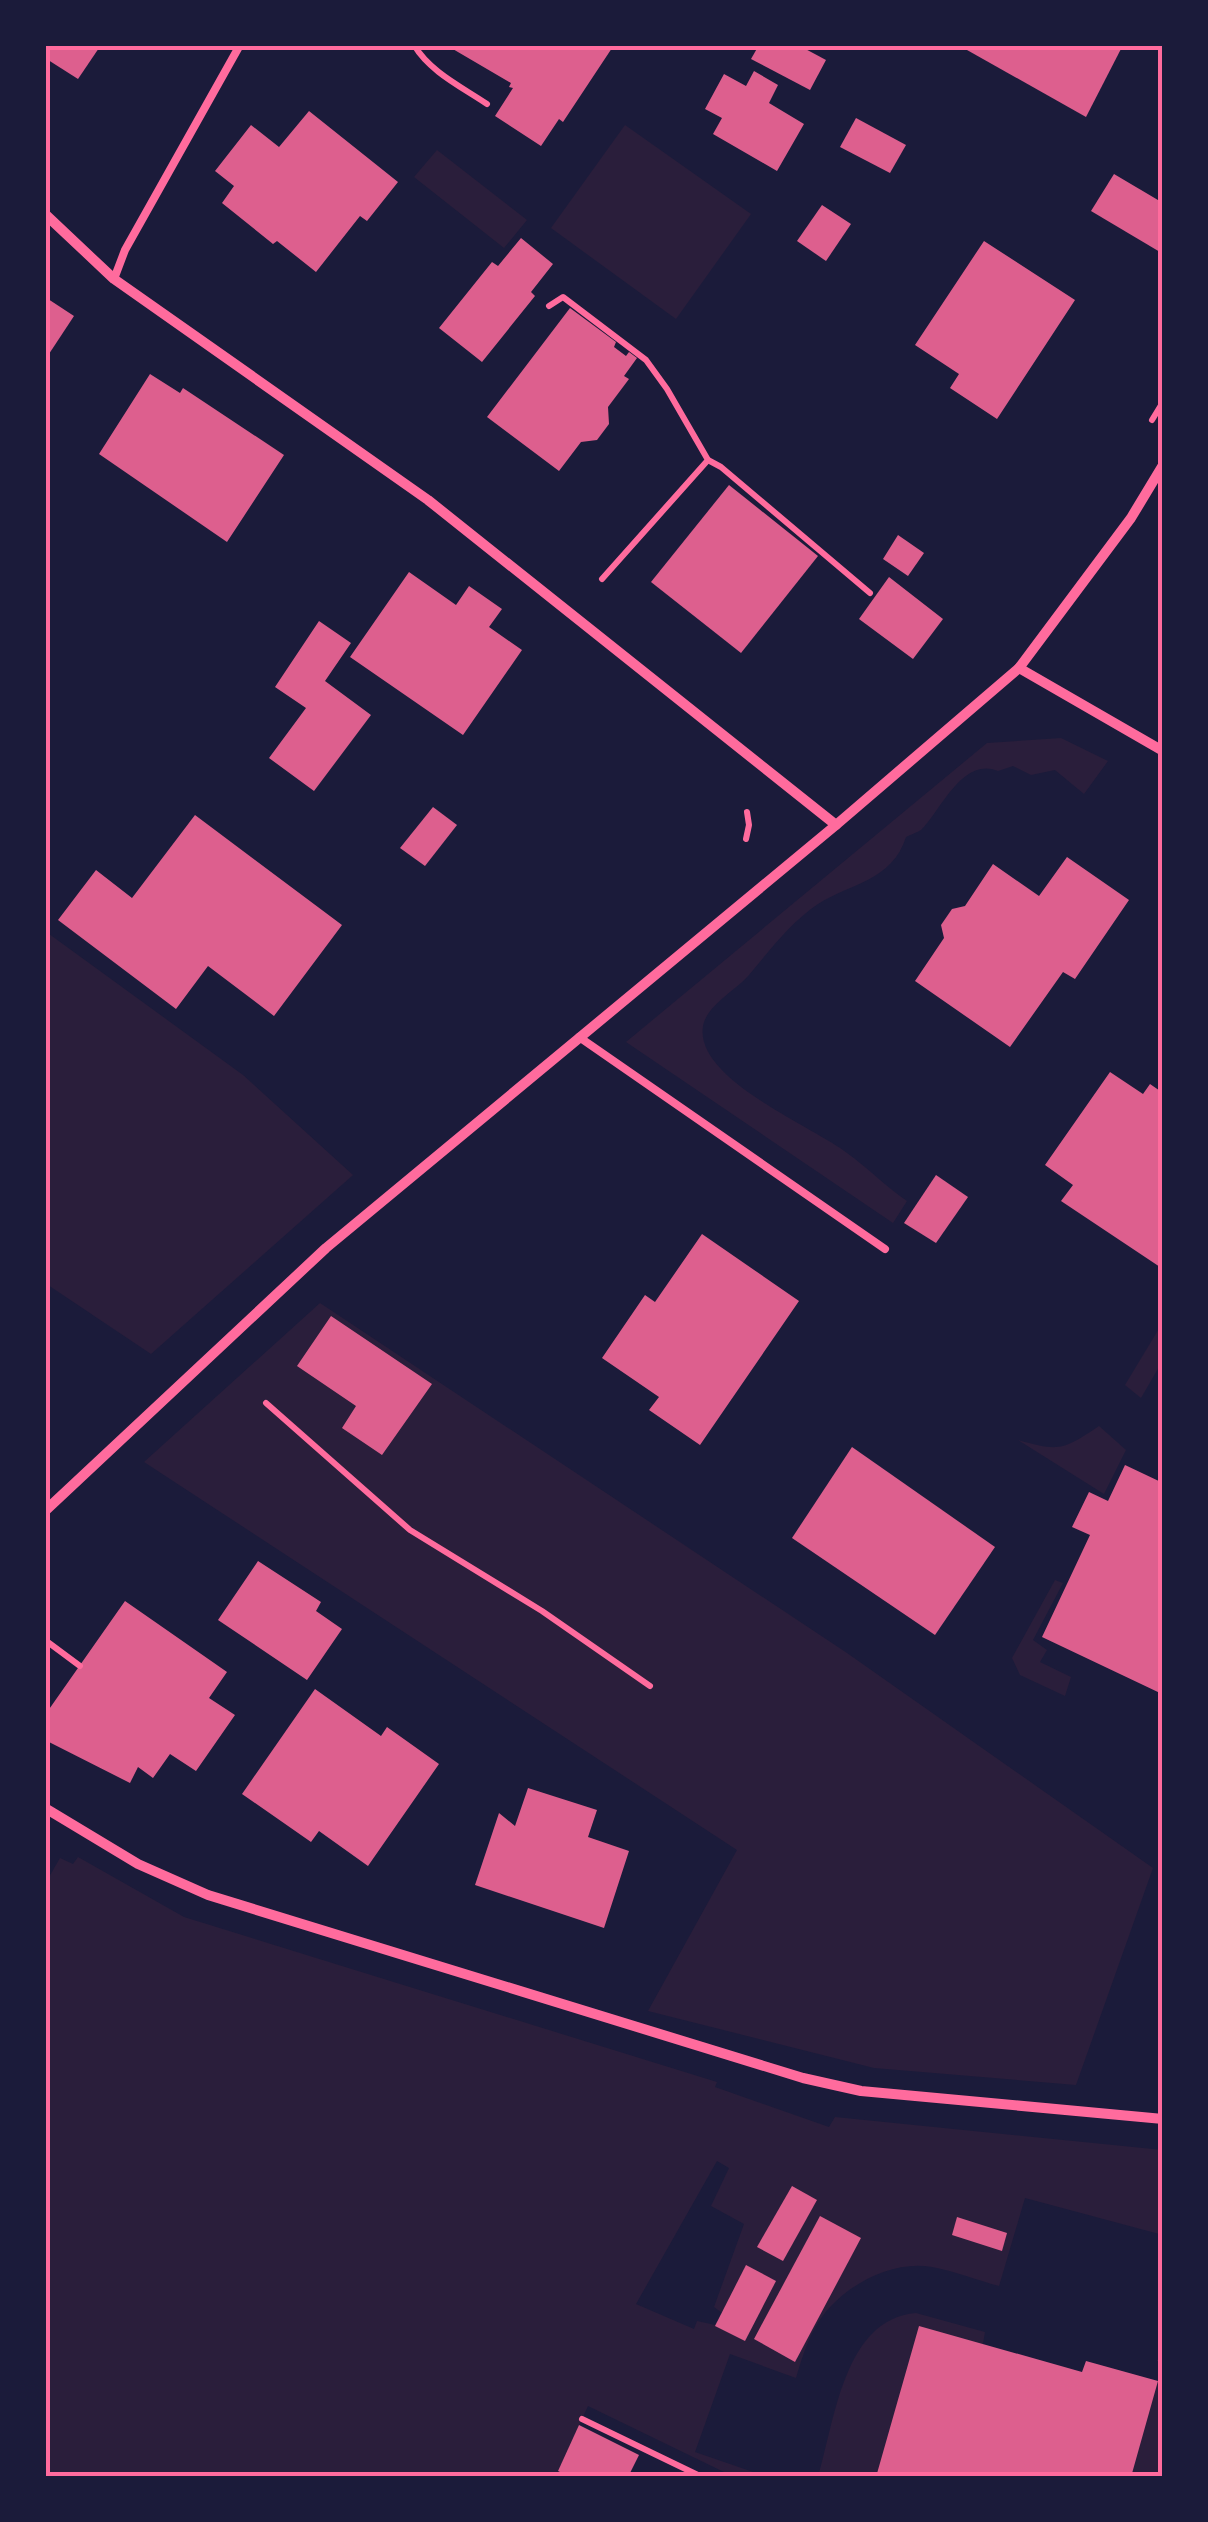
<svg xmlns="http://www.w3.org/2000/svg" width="1208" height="2522" font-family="Montserrat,sans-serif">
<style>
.green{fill:#2a1e3b;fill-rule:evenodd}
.building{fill:#dd5f8e}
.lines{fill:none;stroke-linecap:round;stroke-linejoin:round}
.path{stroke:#ff6b9d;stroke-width:6}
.service{stroke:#ff6b9d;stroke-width:8}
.minor{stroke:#ff6b9d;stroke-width:10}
.neatline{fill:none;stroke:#ff6b9d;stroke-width:4}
</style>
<rect width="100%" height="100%" fill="#1b1b3a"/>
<g class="green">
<path d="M625,125L751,214L676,319L551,228Z"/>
<path d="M437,150L527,220L504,248L414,177Z"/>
<path d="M1061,738L1108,761L1084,794L1055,770L1031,775L1013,766L998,771C962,756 940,812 921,830C918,832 910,835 906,837C892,881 851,883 818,904C790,923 770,950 749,975C735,991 707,1005 703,1026C694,1079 812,1126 847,1153C868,1168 885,1186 907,1201L893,1223L626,1042L987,743Z"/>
<path d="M45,931L243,1075L353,1175L151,1354L45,1283Z"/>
<path d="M320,1303L847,1653L1153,1868L1076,2085L874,2068L648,2011L737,1850L144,1462Z"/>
<path d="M1163,1322V1360L1141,1398L1125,1385Z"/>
<path d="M1099,1426L1126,1450L1104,1494L1018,1440C1060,1452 1063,1450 1099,1426Z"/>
<path d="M1055,1580L1063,1583L1033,1640L1047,1650L1040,1662L1071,1677L1065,1696L1020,1675L1012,1658Z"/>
<path d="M78,1857L184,1917L717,2082L715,2087L829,2127L835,2117L1163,2150V2235L1025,2198L999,2286C977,2280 954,2271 932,2267C889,2259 835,2290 815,2328C806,2344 801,2361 796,2378L730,2354L695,2452L768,2477H737L726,2473L588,2406L558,2471L570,2477H45V1884L60,1858L73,1864ZM717,2161L729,2168L711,2206L744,2224L714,2307L722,2313L715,2325L697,2321L694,2329L636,2304Z"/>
<path d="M916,2313L985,2332L983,2344L876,2477H818C835,2420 844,2319 916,2313Z"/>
<path d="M1158,2381L1163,2384V2477H1131Z"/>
</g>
<g class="building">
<path d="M45,45H101L78,79L45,58Z"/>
<path d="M446,45H614L563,122L559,119L541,146L495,116L513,88L509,87L511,83Z"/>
<path d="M759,45H798L826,60L810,90L751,59Z"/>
<path d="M970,45H1123L1086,117L967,50Z"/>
<path d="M754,71L778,85L769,103L804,124L777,171L713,134L722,118L705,109L724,74L746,86Z"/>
<path d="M309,111L398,182L367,221L360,216L316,272L277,241L273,244L222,203L234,186L215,171L251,125L279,147Z"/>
<path d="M856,118L906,145L890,173L840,147Z"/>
<path d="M1114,174L1163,203V248L1160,252L1091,211Z"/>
<path d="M822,205L851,224L826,261L797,241Z"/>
<path d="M521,238L553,264L531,292L535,296L482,362L439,328L492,262L498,266Z"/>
<path d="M984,241L1075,300L997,419L950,388L959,374L915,345Z"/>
<path d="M45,297L74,316L45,360Z"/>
<path d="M570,308L616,342L614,347L626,356L629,352L637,358L624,376L629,379L608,407L609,424L597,440L581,442L559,471L487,417Z"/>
<path d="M150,374L180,393L183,388L284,455L227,542L99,454Z"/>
<path d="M729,485L818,556L741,653L651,582Z"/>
<path d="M898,535L924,553L908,576L883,559Z"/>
<path d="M409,572L456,605L469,586L502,609L489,627L522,650L463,735L350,657Z"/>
<path d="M889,577L943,619L913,659L859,619Z"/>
<path d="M319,621L351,643L325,681L371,715L314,791L269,758L306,708L275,687Z"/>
<path d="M433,807L457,825L425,866L400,848Z"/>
<path d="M195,815L342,925L274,1016L208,966L176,1009L58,920L96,870L132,898Z"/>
<path d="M1067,857L1129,900L1075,979L1063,972L1010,1047L915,981L944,938L941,925L952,909L965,906L993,864L1039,896Z"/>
<path d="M1110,1072L1143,1094L1150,1084L1163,1093V1269L1061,1201L1073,1185L1045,1165Z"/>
<path d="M936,1175L968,1197L936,1243L904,1223Z"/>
<path d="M702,1234L799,1301L700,1445L649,1410L659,1397L602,1358L645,1295L655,1302Z"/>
<path d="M331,1316L432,1384L382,1455L342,1428L356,1406L297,1366Z"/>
<path d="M852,1447L995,1547L935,1635L792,1538Z"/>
<path d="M1125,1465L1163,1483V1687L1160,1693L1042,1637L1090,1535L1072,1527L1089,1492L1108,1501Z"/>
<path d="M258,1561L321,1602L316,1611L342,1629L307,1680L218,1620Z"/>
<path d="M125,1601L227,1672L209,1698L235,1715L196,1771L170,1754L153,1778L138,1767L130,1783L45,1740V1715Z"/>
<path d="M315,1689L381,1736L387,1727L439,1764L368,1866L319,1831L311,1842L242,1794Z"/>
<path d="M528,1788L597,1810L588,1837L629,1851L604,1928L475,1885L499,1813L515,1826Z"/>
<path d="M792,2186L817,2200L783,2261L757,2247Z"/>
<path d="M820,2216L861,2238L795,2362L754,2339Z"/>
<path d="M957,2217L1007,2233L1002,2251L952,2235Z"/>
<path d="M746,2265L776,2281L745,2341L715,2326Z"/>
<path d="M919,2326L1082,2372L1086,2361L1158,2381L1131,2477H876Z"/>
<path d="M579,2425L639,2455L628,2477H570L558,2471Z"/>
</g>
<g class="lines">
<g class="path">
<path d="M414,45C430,72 462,87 487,104"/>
<path d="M549,306L563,297L646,360L667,389L708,460L602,579"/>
<path d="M1152,420L1163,402"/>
<path d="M708,460L721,467L870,593"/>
<path d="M746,839L749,825L747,812"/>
<path d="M266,1403L410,1530L542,1611L650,1686"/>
<path d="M45,1640L80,1666"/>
<path d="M1161,2360L1163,2361"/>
<path d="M582,2419L702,2477"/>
</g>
<g class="service">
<path d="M114,279L125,250L240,45"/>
<path d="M579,1037L885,1249"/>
</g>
<g class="minor">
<path d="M45,214L114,279L428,500L836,825"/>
<path d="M1019,668L1163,751"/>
<path d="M45,1511L326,1248L836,825L1019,668L1131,518L1163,465"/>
<path d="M45,1808L138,1864L208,1895L803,2078L861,2091L1163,2119"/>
</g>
</g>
<rect width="1208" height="2522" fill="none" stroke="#1b1b3a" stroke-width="95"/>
<rect x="48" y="48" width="1112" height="2426" class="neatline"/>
</svg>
